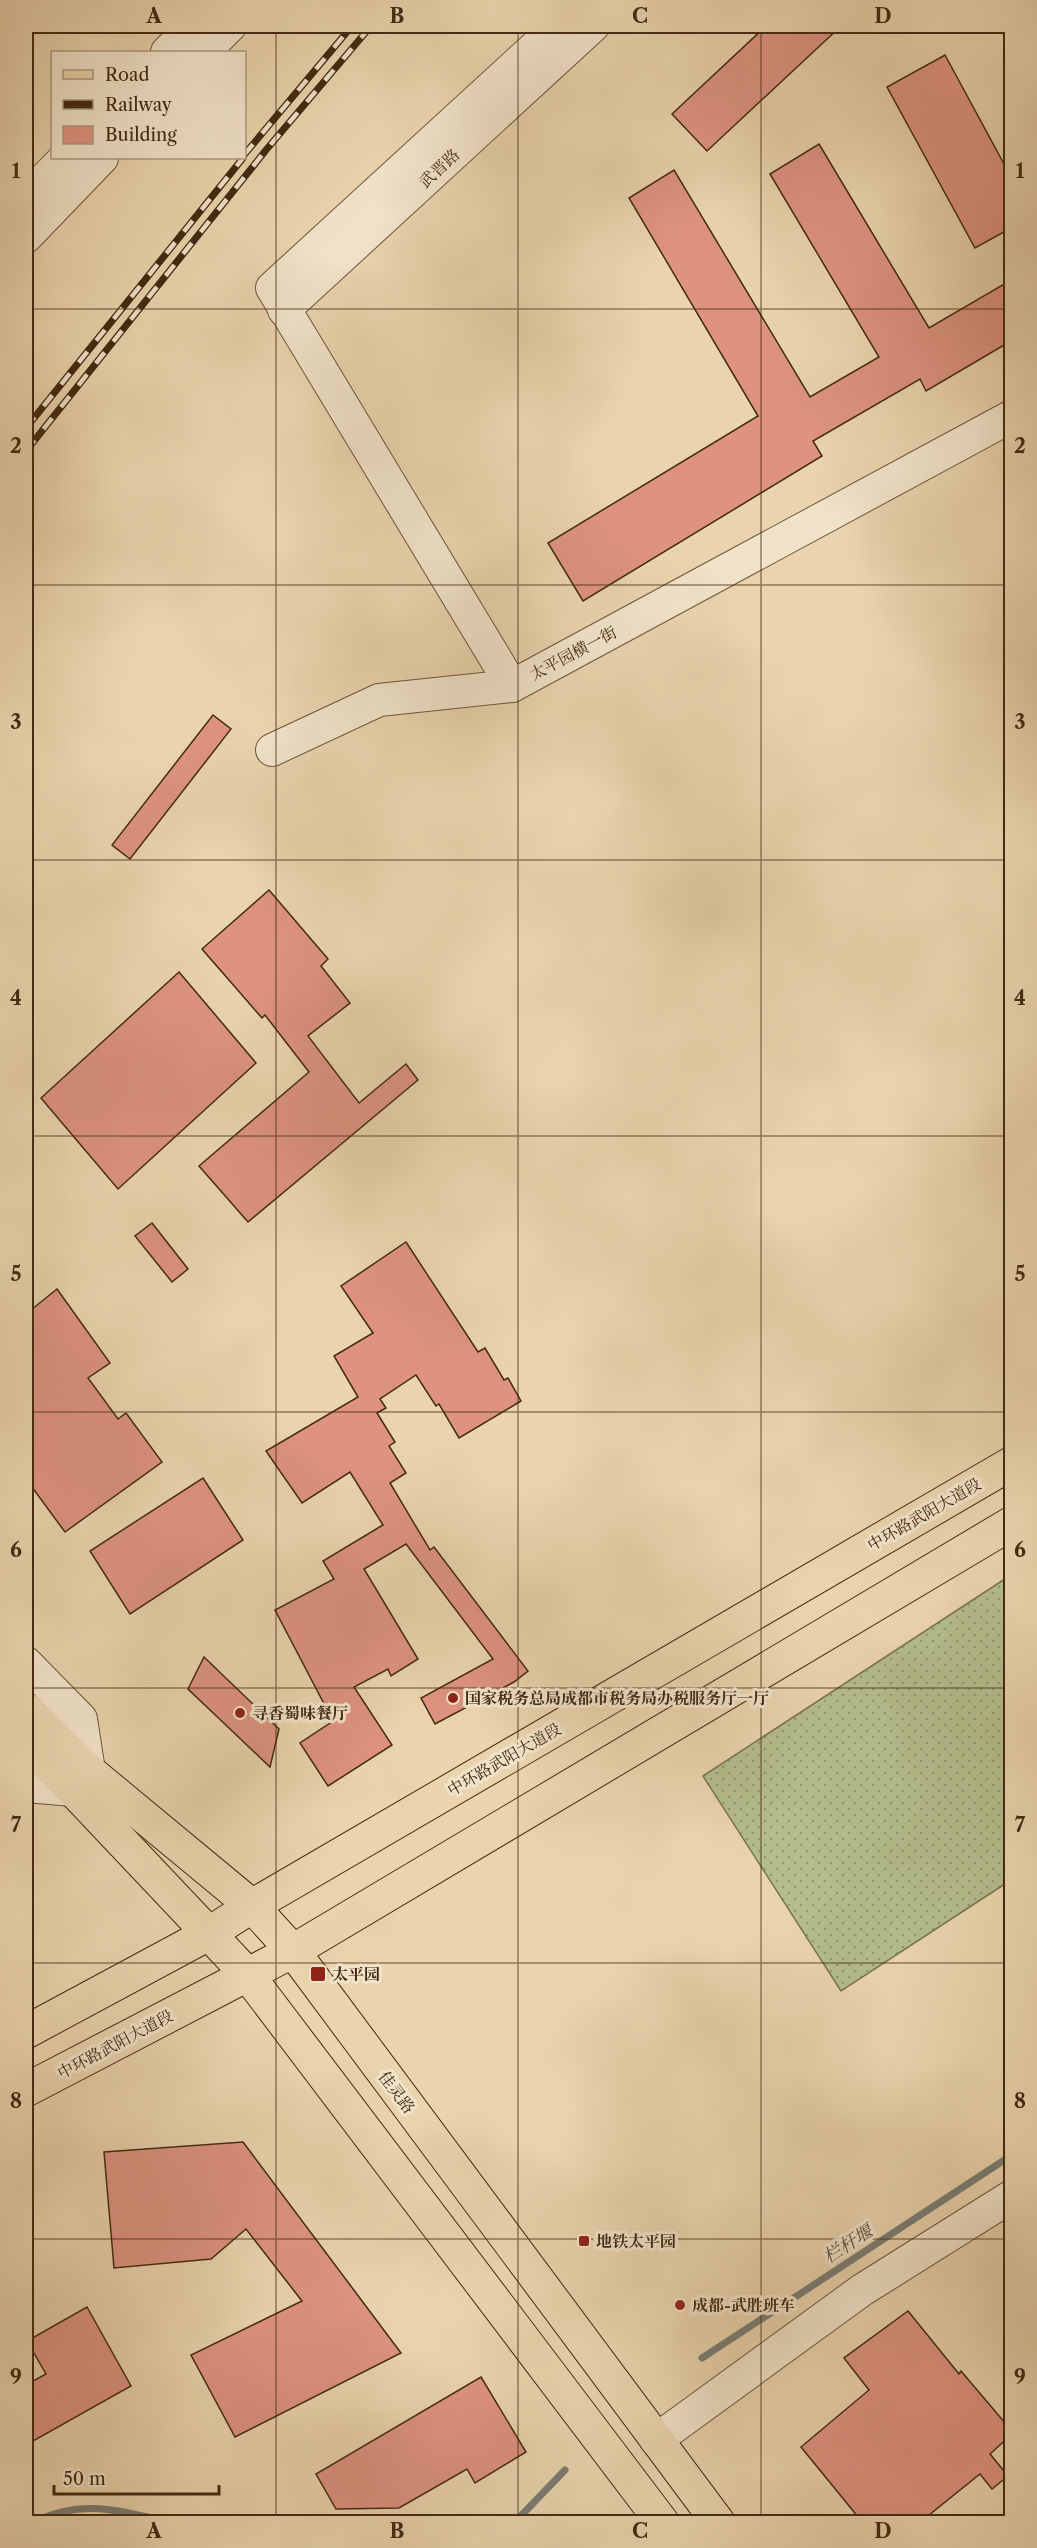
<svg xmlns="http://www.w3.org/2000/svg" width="1037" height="2548" font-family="'Libre Caslon Text','Noto Serif SC',serif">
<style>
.grass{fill:url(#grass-dots);stroke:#7b744e;stroke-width:1.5}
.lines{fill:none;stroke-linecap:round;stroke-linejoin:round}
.stream{stroke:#7a7d75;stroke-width:7}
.building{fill:#de9381;stroke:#422a11;stroke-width:1.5}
.minor-casing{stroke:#6c5438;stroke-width:34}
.major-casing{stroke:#422a11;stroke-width:35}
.minor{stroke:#f1e3ca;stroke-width:32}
.major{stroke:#ead4ae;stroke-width:33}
.rail-casing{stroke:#422a11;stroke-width:7}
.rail{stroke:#f1e3ca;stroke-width:4.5;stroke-dasharray:14;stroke-linecap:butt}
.grid{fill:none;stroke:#422a11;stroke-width:1.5;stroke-opacity:0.55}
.poi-dot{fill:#8f2418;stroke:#f1e3ca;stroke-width:2}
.labels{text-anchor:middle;stroke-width:6;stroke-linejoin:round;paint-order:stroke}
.street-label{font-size:16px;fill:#422a11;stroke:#f1e3ca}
.poi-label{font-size:16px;font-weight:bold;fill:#422a11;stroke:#f1e3ca;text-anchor:start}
.water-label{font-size:18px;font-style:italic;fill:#594d3b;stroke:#f1e3ca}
.neatline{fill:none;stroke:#422a11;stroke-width:2}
.grid-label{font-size:20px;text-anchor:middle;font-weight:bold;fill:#422a11}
</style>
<defs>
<pattern id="grass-dots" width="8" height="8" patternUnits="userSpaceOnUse" patternTransform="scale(1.5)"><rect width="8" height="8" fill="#b4bd8c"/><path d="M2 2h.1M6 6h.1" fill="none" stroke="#949a71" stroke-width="1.8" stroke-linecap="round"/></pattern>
</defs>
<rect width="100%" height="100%" fill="#ead4ae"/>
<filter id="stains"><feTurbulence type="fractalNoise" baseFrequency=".00333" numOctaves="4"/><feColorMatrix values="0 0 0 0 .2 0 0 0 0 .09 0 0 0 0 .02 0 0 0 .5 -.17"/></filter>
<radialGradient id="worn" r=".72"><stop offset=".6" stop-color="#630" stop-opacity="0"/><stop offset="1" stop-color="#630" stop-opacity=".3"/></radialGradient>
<path class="grass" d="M1011,1575V1880L841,1991L703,1776Z"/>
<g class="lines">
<g class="stream">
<path d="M702,2358L1012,2155"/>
<path d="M35,2522C81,2498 121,2511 169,2522"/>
<path d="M515,2522L565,2470"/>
</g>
</g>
<g class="building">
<path d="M766,26H841L707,151L672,114Z"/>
<path d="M945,55L1011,177V228L975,248L887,87Z"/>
<path d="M819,144L929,328L1011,280V341L926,391L920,379L813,441L822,456L583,601L548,543L758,416L629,198L674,170L810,397L879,357L770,174Z"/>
<path d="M213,715L231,729L130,859L112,845Z"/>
<path d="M269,890L328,959L321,966L350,1003L308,1036L359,1103L406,1064L418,1080L248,1222L199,1166L309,1072L265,1015L262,1018L202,949Z"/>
<path d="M179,972L256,1063L118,1189L41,1098Z"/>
<path d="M152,1223L188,1269L172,1282L135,1236Z"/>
<path d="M406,1242L478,1352L485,1348L504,1380L508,1378L521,1401L459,1438L439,1404L436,1406L416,1375L380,1399L386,1408L377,1413L395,1442L389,1446L406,1473L390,1483L430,1550L434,1547L528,1671L514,1682L435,1724L421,1698L493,1659L406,1544L364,1569L418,1659L391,1676L388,1669L354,1687L392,1745L328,1786L300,1743L333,1721L275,1610L334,1579L323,1561L383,1525L350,1472L302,1503L266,1451L358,1397L334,1356L373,1333L341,1286Z"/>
<path d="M57,1289L110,1363L88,1378L118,1419L126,1413L162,1462L65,1532L26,1479V1314Z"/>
<path d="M203,1478L243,1540L130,1614L90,1551Z"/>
<path d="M204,1657L279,1729L270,1767L188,1689Z"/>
<path d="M243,2142L401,2353L235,2437L191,2355L302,2301L246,2229L211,2259L114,2268L104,2152Z"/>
<path d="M87,2307L131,2386L26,2445V2385L46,2374L27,2341Z"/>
<path d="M908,2311L959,2374L961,2371L1011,2430V2435L990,2454L1008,2476L992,2489L980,2474L919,2523H863L801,2447L869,2390L844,2358Z"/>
<path d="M481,2377L526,2452L475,2483L467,2469L399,2508L336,2509L316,2474Z"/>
</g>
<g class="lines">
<g class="minor-casing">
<g id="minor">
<path d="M558,26L272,288L512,686L1012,416"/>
<path d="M167,52L193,26"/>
<path d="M204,52L230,26"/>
<path d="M26,198L65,158"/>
<path d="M26,237L102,158"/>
<path d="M284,310L593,26"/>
<path d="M272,750L379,700L512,686"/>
<path d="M26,1663L81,1719L89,1771"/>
<path d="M26,1786L73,1790"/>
<path d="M656,2440L862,2290L1012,2196"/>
</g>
</g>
<g class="major-casing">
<g id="major">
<path d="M26,1709L89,1771L252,1906L293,1951L718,2522"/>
<path d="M26,1744L73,1790L247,1974L662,2522"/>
<path d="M26,2032L210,1933L252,1906L1012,1463"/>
<path d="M26,2090L293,1951L1012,1523"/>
</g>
</g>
<use href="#minor" class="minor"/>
<use href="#major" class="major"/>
<g class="rail-casing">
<g id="rail">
<path d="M244,155L352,26"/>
<path d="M26,428L243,158"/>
<path d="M26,451L266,150L371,26"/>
</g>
</g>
<use href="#rail" class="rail"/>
</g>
<path class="grid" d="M276,26V2522M518,26V2522M761,26V2522M26,309H1012M26,585H1012M26,860H1012M26,1136H1012M26,1412H1012M26,1688H1012M26,1963H1012M26,2239H1012"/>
<g class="poi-dot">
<circle cx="453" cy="1698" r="6"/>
<circle cx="240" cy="1713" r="6"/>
<rect x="310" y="1966" width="16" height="16" rx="3"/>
<rect x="578" y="2235" width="12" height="12" rx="3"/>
<circle cx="680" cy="2305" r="6"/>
</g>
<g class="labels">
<g class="street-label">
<text transform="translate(439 168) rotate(-43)" y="6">武晋路</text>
<text transform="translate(573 653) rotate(-28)" y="6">太平园横一街</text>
<text transform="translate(924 1514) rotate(-30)" y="6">中环路武阳大道段</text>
<text transform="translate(504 1759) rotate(-30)" y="6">中环路武阳大道段</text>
<text transform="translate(115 2044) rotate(-28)" y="6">中环路武阳大道段</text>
<text transform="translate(397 2092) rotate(53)" y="6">佳灵路</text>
</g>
<g class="poi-label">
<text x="465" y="1704">国家税务总局成都市税务局办税服务厅一厅</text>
<text x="252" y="1719">寻香蜀味餐厅</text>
<text x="332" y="1980">太平园</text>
<text x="596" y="2247">地铁太平园</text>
<text x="692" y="2311">成都-武胜班车</text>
</g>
<g class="water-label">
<text transform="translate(848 2244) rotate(-33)" y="6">栏杆堰</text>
</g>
</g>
<rect width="1037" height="2548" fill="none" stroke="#ead4ae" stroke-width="66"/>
<rect x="51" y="51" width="195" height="108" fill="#f1e3ca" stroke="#ab9980" stroke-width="1.5"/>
<rect x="63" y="70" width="30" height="9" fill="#ead4ae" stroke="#ab9980" stroke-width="1.5"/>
<text x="105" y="81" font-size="18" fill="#422a11">Road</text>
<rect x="63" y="100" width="30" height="9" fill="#422a11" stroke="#ab9980" stroke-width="1.5"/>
<text x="105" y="111" font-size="18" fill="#422a11">Railway</text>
<rect x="63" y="126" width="30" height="18" fill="#de9381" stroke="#ab9980" stroke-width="1.5"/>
<text x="105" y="141" font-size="18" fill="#422a11">Building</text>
<path d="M54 2485v9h165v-9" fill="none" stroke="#422a11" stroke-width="3"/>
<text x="63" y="2485" font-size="18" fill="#422a11" stroke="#f1e3ca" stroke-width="4.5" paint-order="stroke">50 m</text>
<rect x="33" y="33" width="971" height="2482" class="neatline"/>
<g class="grid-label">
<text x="154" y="23">A</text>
<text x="397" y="23">B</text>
<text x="640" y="23">C</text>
<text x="883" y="23">D</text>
<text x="16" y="178">1</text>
<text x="1020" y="178">1</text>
<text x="16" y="453">2</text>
<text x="1020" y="453">2</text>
<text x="16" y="729">3</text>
<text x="1020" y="729">3</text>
<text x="16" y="1005">4</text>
<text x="1020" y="1005">4</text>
<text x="16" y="1281">5</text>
<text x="1020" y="1281">5</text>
<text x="16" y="1557">6</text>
<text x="1020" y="1557">6</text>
<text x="16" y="1832">7</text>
<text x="1020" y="1832">7</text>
<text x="16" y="2108">8</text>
<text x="1020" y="2108">8</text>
<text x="16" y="2384">9</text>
<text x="1020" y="2384">9</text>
<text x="154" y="2538">A</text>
<text x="397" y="2538">B</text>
<text x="640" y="2538">C</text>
<text x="883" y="2538">D</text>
</g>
<rect width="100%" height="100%" filter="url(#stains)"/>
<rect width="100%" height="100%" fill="url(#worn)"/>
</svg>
